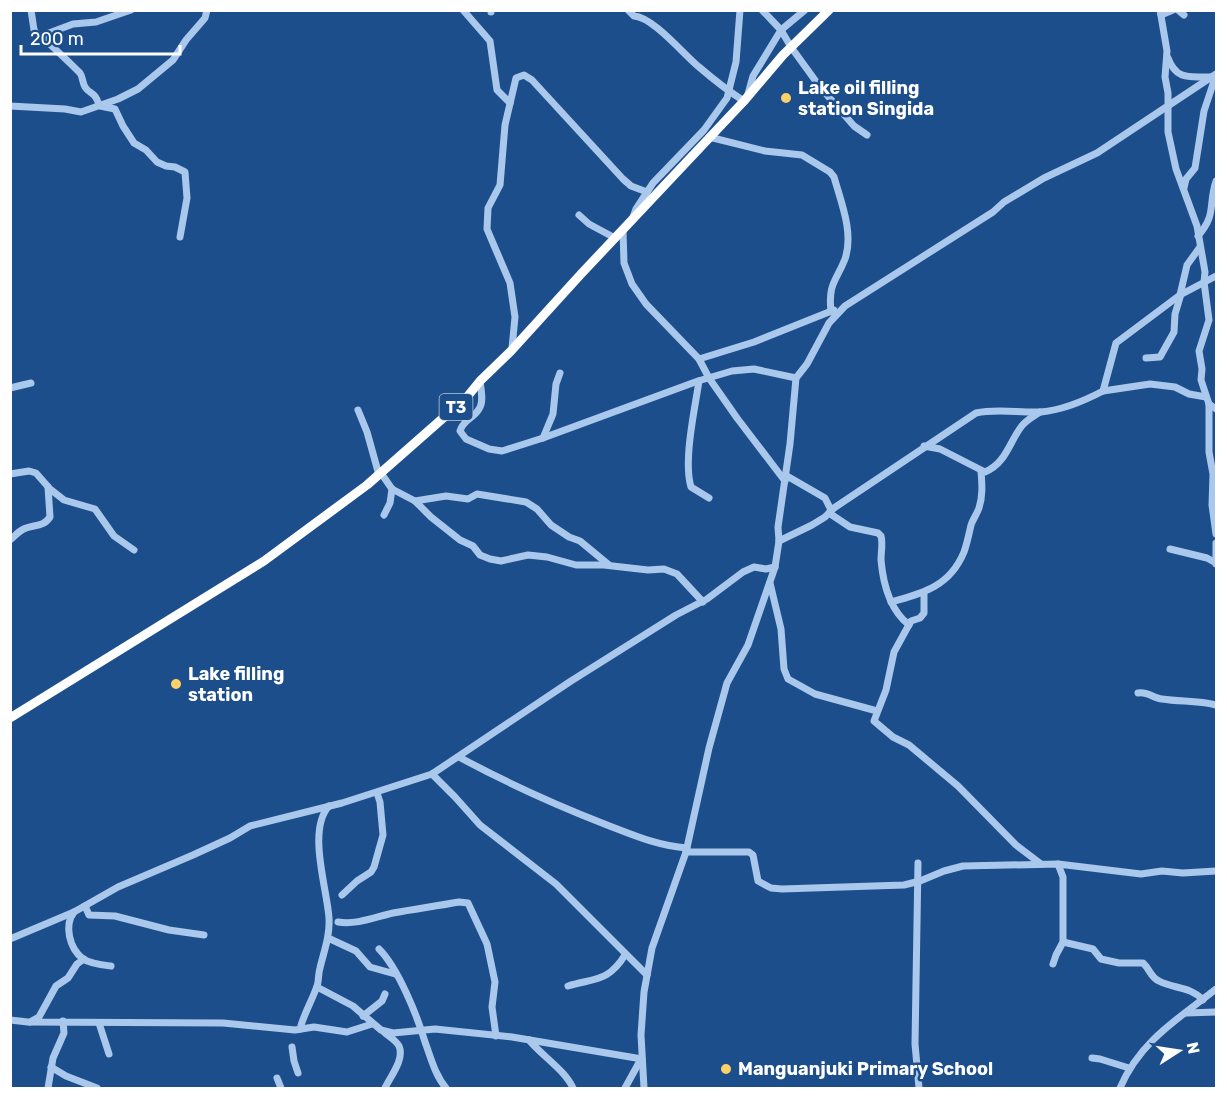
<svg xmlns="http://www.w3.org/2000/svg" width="1227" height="1099" font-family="Rubik,sans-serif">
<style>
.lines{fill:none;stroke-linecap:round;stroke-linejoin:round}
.minor{stroke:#aac8ec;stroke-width:7}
.highway{stroke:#fff;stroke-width:9}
.poi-dot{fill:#fcd168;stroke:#1d4e8c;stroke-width:2}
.labels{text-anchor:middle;stroke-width:5;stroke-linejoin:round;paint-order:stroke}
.shield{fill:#1d4e8c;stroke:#bbcadc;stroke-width:1.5}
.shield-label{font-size:16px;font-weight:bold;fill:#fff}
.poi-label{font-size:18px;font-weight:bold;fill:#fff;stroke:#1d4e8c;text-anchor:start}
</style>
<rect width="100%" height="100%" fill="#1d4e8c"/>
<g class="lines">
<g class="minor">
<path d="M31,10L34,30L38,36H41C54,48 67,60 80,73C83,77 82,82 85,87C90,95 95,91 99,105"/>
<path d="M463,10L490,41L497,90L510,103"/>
<path d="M628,10L634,16C653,17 684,55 699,67C713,79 728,91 744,101"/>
<path d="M762,10L781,30L791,47L820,87L854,126L867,135"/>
<path d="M1160,10L1167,51L1165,77L1168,93V132L1176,169L1197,226L1205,272L1204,282L1209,320L1199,351L1202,369L1201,380L1209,404V452L1213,474L1212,505L1216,534"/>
<path d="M1178,10L1184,15"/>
<path d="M491,12V10"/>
<path d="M1161,15L1173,10"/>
<path d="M41,36L73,24L96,22L131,10"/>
<path d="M1168,58C1177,82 1191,76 1213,77"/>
<path d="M748,94L753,76L781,30L805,10"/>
<path d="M10,106L65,109L81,112L118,99L138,89L173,60L186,40L205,18L207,10"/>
<path d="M100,106L115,109L123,126L134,143L146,150L157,162L166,166L175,167L185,172L187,198L180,237"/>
<path d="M709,137L765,151L802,155L830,172L834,177C841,202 854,233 845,259C836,282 828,283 831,312"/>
<path d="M1184,188L1186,179L1195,168L1204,111L1216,75"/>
<path d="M579,215L589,224L615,238"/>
<path d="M633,217L636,209L653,183L704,130L727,98L736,62L740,10"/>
<path d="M623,231L624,263L632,284L646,304L699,359L709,378L737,418L785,481"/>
<path d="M1198,236C1217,214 1208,205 1216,181"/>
<path d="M1180,295L1187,265L1200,247"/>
<path d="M512,348L515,317L510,283L487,229L488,208L500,185L505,125L516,78L524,75L532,80L623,179L631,186L647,192"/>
<path d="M1146,358L1160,357L1174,332L1175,314L1181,294"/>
<path d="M699,359L754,342L834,310"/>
<path d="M480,381C481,389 484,402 479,409C474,418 463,420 460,431L466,439L489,449L502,451L543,438L698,381L732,371L754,369L796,378"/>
<path d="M699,381C695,408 683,461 691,487L709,498"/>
<path d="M10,388L31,383"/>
<path d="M1103,391L1150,384L1175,387L1189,394L1206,397"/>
<path d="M1209,404L1216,409"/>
<path d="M358,410L367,432L379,475"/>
<path d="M543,438L553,414L556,384L560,373"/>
<path d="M924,446L940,449L985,472C1006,463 1009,443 1021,427C1026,420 1033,417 1040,412"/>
<path d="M381,473L392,489L415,501L431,517L460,540L473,546L480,555L490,559L501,561L528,555L547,557L576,565H604L648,570L664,569L677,574L703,602"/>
<path d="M10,474L29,471L36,473L50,489L64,500L95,509L114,536L134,550"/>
<path d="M787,476L825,498L831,510"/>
<path d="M415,501L446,496L468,499L477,494L526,502L537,509L551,525L569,537L580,541L609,565"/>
<path d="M829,513L850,527L878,533L881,536C883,543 881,552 881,560C883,583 890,610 909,625"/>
<path d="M384,515L390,503L392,489"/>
<path d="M10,540C14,537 18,532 22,530C32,524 43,528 50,517L48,487"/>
<path d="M779,541L812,525L825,517L834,508L976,413C997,408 1019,413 1041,412C1063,410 1084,401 1103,391L1116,343L1180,295L1216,276"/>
<path d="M1216,543V564"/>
<path d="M1170,549L1207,558L1216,563"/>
<path d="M770,583L781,629L784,669L788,679L815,694L877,711"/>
<path d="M924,593V613L920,618L911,621L894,652L886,690L874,721L893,737L909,745L958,786L1016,845L1041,864"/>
<path d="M891,602C924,593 950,586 964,552C967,544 969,534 971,525C973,519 977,514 979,508C983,496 982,484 981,471"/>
<path d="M1138,693C1147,691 1153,698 1162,699C1181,702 1197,700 1216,705"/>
<path d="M459,757C507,783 556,805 607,825C633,835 658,846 687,848"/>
<path d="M432,774L455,797L480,825L556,884L647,975"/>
<path d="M686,852H749L753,855L758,881L771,888L782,889L904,885L920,881L944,871L963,866L1058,864L1141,874L1162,871L1183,873L1216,871"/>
<path d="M918,863L915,1044L919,1088"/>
<path d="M342,895L357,881L371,872L374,867L383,835L380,802L377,793"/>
<path d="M85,906L89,915L115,916L169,930L204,935"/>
<path d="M74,912C64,925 69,948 83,959C91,964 102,965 111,966"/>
<path d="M338,922C357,925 375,917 393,913C415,909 437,906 459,902L468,903L487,944L495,982L492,1007L496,1036"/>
<path d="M328,938L356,951L370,967L395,974"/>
<path d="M10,939L74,912L118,887L193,855L230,838L250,826L342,803L432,774L571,681L676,615L707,599L743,572L754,567L766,569L775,567"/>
<path d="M1063,942L1093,949L1101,959L1119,963H1143C1150,969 1150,977 1159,981C1174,989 1190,986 1203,1000"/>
<path d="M379,949C398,968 417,1015 425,1042C431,1058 435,1075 446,1088"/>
<path d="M1053,964L1056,955L1063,942V877L1058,864"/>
<path d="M568,986C596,978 609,981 625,955"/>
<path d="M317,987L353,1006L381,1030L393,1033L435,1029L512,1037L642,1059"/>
<path d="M1186,1013L1216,1012"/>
<path d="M363,1016L382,1001L385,994"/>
<path d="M10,1020L28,1022L223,1023L295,1030L314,1027L347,1032L372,1024"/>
<path d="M30,1022L39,1017L56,986L68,978L77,964L84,959"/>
<path d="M99,1023L109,1054"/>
<path d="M300,1029C304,1013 312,1001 317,986C319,981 318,974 320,968C324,951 330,936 329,918C327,888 307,830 329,806"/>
<path d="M384,1032C388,1036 396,1040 399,1046C405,1059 390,1077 385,1088"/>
<path d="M529,1040C543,1057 564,1069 573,1088"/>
<path d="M292,1047L294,1061L298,1073"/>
<path d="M1092,1058L1100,1059L1129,1068"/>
<path d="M51,1067L66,1076L97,1088"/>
<path d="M277,1078L281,1088"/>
<path d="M48,1088L53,1058L64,1033L63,1021"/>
<path d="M625,1088L641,1059"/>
<path d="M644,1088L641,1035L644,992L652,948L686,852L709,748L727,683L748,645L775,567L779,541L778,527L790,444L796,378L807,364L829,323L845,306L993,212L1004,202L1044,178L1097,153L1216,74"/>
<path d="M1120,1088C1140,1041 1178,1019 1216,989"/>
</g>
<path class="highway" d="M10,718L264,561L367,485L467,397L480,381L511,351L581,274L744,101L783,55L829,10"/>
</g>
<g class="poi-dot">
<circle cx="786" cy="98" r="6"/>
<circle cx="176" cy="684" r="6"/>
<circle cx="726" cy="1069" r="6"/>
</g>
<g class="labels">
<rect class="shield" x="439.5" y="394" width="33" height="26" rx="4.5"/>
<g class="shield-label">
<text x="456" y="413">T3</text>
</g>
<g class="poi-label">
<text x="798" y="94">Lake oil filling<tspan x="798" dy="21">station Singida</tspan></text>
<text x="188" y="680">Lake filling<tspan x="188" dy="21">station</tspan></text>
<text x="738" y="1075">Manguanjuki Primary School</text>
</g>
</g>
<rect width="1227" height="1099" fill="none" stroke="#ffffff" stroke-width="24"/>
<g transform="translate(1179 1051) rotate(78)" stroke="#1d4e8c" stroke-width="4.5" paint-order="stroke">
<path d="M0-4.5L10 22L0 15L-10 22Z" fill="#ffffff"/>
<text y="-9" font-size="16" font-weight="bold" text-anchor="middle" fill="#ffffff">N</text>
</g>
<path d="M21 45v9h159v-9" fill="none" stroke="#ffffff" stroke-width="3"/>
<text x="30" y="45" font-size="18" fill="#ffffff" stroke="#1d4e8c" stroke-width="4.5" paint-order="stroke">200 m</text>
</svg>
